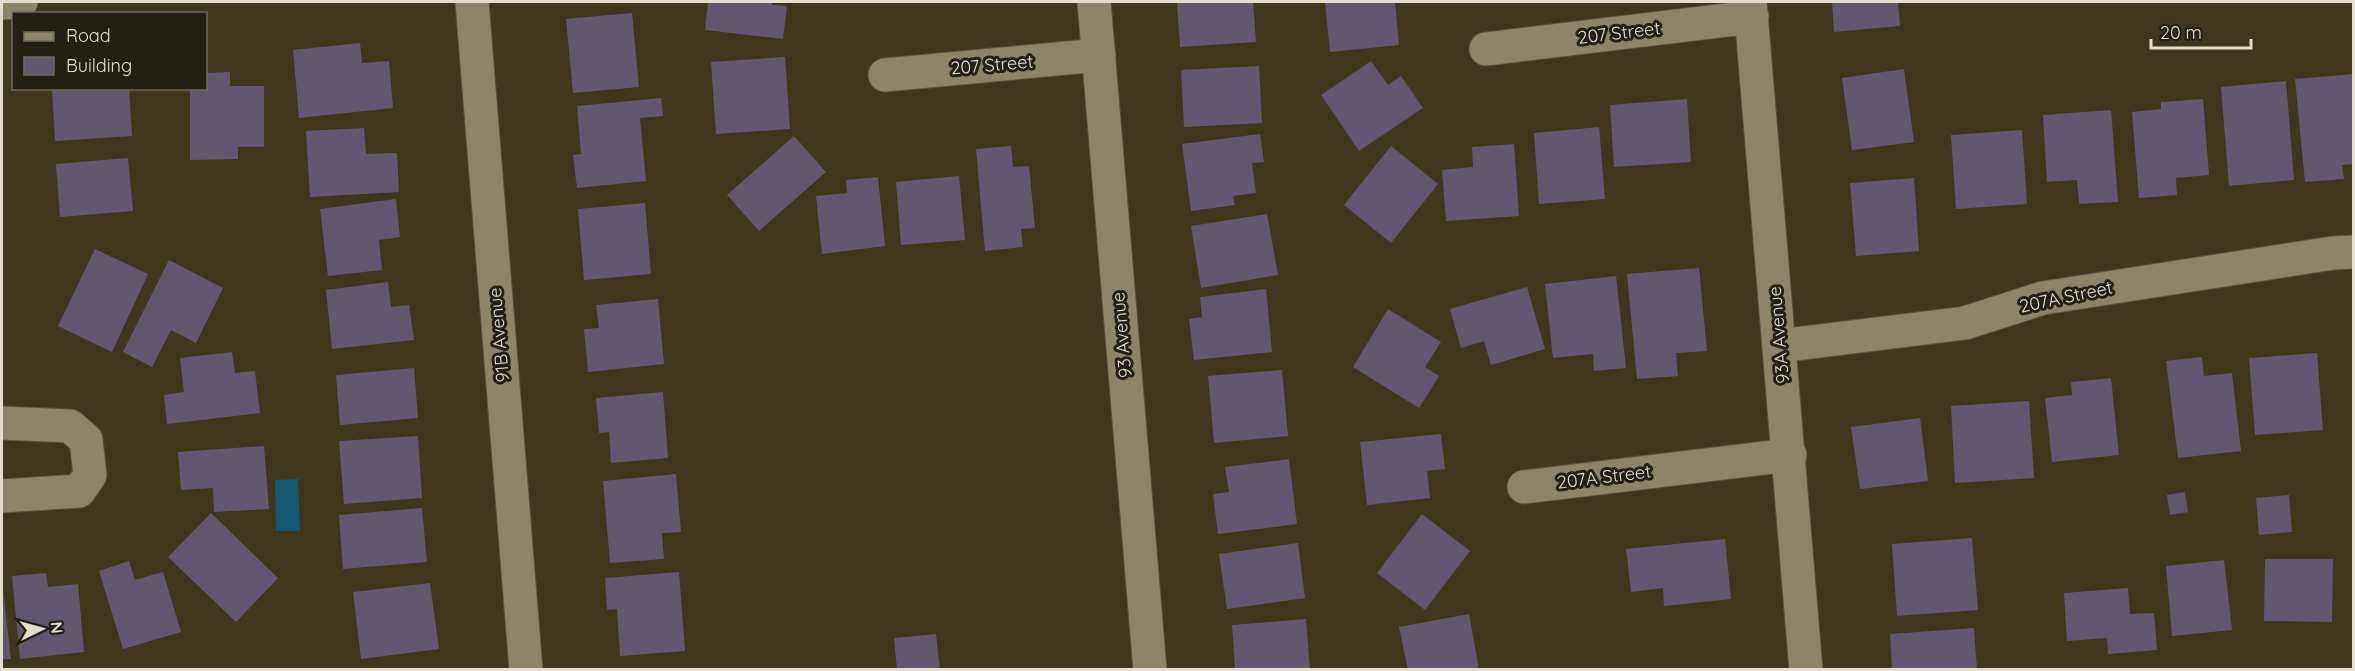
<svg xmlns="http://www.w3.org/2000/svg" width="2355" height="671" font-family="Quicksand,sans-serif">
<style>
.water{fill:#155871}
.building{fill:#625771}
.lines{fill:none;stroke-linecap:round;stroke-linejoin:round}
.minor-casing{stroke:#5b543d;stroke-width:35}
.minor{stroke:#8d8567;stroke-width:33}
.labels{text-anchor:middle;stroke-width:6;stroke-linejoin:round;paint-order:stroke}
.street-label{font-size:18px;fill:#e3dfcf;stroke:#221f13}
</style>
<rect width="100%" height="100%" fill="#3f371c"/>
<path class="water" d="M298,479L300,531H276L275,480Z"/>
<g class="building">
<path d="M708,2H772V5L787,6L783,39L705,30Z"/>
<path d="M1177,2H1253L1256,42L1180,47Z"/>
<path d="M1325,2H1395L1399,45L1330,52Z"/>
<path d="M1832,2H1898L1900,26L1834,32Z"/>
<path d="M632,13L639,87L573,93L566,19Z"/>
<path d="M360,43L362,63L389,61L393,108L299,118L293,50Z"/>
<path d="M785,57L790,129L716,134L711,62Z"/>
<path d="M1371,61L1388,85L1401,76L1423,108L1359,151L1321,95Z"/>
<path d="M1259,66L1262,123L1184,127L1181,70Z"/>
<path d="M1904,69L1914,142L1852,150L1842,78Z"/>
<path d="M230,72V86H264V147H238V159L190,160V88H206V73Z"/>
<path d="M2354,74V164L2342,165L2344,179L2305,182L2295,79Z"/>
<path d="M2286,81L2294,180L2229,186L2221,87Z"/>
<path d="M52,88H129L132,136L55,141Z"/>
<path d="M661,98L663,116L640,118L646,181L577,188L573,155L581,154L577,106Z"/>
<path d="M1687,99L1691,162L1614,167L1610,105Z"/>
<path d="M2203,99L2209,175L2176,178L2177,195L2139,198L2132,112L2161,109V102Z"/>
<path d="M2111,110L2118,202L2079,204L2077,180L2047,182L2043,115Z"/>
<path d="M1599,127L1605,199L1539,204L1534,133Z"/>
<path d="M364,128L366,154L397,153L399,192L310,197L306,131Z"/>
<path d="M2022,130L2027,204L1956,209L1951,135Z"/>
<path d="M1260,134L1264,162L1252,163L1256,193L1233,196L1235,205L1191,211L1182,144Z"/>
<path d="M794,136L826,172L759,231L727,195Z"/>
<path d="M1514,144L1519,216L1446,221L1442,170L1473,167L1472,147Z"/>
<path d="M1011,146L1013,167L1029,166L1035,228L1021,229L1023,247L985,251L976,149Z"/>
<path d="M1391,146L1438,184L1391,243L1344,205Z"/>
<path d="M128,158L133,211L60,217L56,164Z"/>
<path d="M959,176L965,240L901,245L896,182Z"/>
<path d="M878,177L885,246L822,254L816,196L847,193L846,180Z"/>
<path d="M1914,178L1919,251L1856,256L1850,183Z"/>
<path d="M396,199L400,237L379,240L382,270L328,276L320,209Z"/>
<path d="M645,203L651,274L584,280L578,209Z"/>
<path d="M1267,214L1278,275L1201,288L1191,226Z"/>
<path d="M95,249L148,274L112,352L58,326Z"/>
<path d="M169,260L223,288L196,343L171,330L152,367L123,352Z"/>
<path d="M1699,268L1707,351L1676,353L1678,376L1637,379L1627,274Z"/>
<path d="M1616,276L1626,368L1594,371L1593,354L1553,358L1545,284Z"/>
<path d="M388,282L391,307L409,305L414,340L332,349L326,290Z"/>
<path d="M1527,287L1545,349L1491,365L1484,341L1461,348L1450,309Z"/>
<path d="M1266,289L1272,352L1194,360L1189,319L1202,317L1200,297Z"/>
<path d="M658,299L664,364L588,372L584,329L599,328L596,305Z"/>
<path d="M1388,309L1441,342L1425,367L1439,376L1419,408L1353,367Z"/>
<path d="M232,352L235,373L255,371L260,413L167,424L164,395L184,392L180,358Z"/>
<path d="M2317,353L2323,430L2255,435L2249,358Z"/>
<path d="M2202,357L2204,376L2232,373L2241,451L2178,458L2166,361Z"/>
<path d="M414,368L418,418L340,425L336,375Z"/>
<path d="M1282,370L1288,436L1214,443L1208,376Z"/>
<path d="M2111,378L2119,455L2052,462L2045,398L2072,395L2071,382Z"/>
<path d="M663,392L668,458L611,463L609,432L599,433L596,398Z"/>
<path d="M2029,401L2034,478L1955,483L1951,406Z"/>
<path d="M1920,418L1928,481L1860,489L1851,427Z"/>
<path d="M1441,434L1445,469L1427,471L1430,498L1367,505L1360,442Z"/>
<path d="M418,436L422,498L344,504L339,441Z"/>
<path d="M264,446L269,509L214,512L213,488L181,490L178,452Z"/>
<path d="M1289,459L1297,524L1218,534L1213,494L1229,492L1225,467Z"/>
<path d="M676,474L681,532L662,533L664,559L610,563L603,481Z"/>
<path d="M2185,492L2188,512L2170,515L2167,495Z"/>
<path d="M2289,495L2292,532L2259,535L2256,498Z"/>
<path d="M422,508L427,562L343,569L339,515Z"/>
<path d="M211,513L278,578L236,622L168,557Z"/>
<path d="M1422,514L1470,551L1425,610L1377,573Z"/>
<path d="M1972,538L1978,610L1897,616L1892,544Z"/>
<path d="M1725,539L1731,599L1664,606L1663,588L1631,592L1626,549Z"/>
<path d="M1298,543L1305,598L1227,609L1219,554Z"/>
<path d="M2265,559H2333L2332,622L2264,621Z"/>
<path d="M2224,560L2232,630L2172,636L2166,566Z"/>
<path d="M129,561L135,580L163,572L181,632L123,649L99,571Z"/>
<path d="M679,572L685,651L620,656L617,609L607,610L605,578Z"/>
<path d="M46,573L48,587L78,584L84,652L20,659L12,576Z"/>
<path d="M2,582L11,659H2Z"/>
<path d="M430,583L439,649L361,659L353,592Z"/>
<path d="M2128,588L2130,614L2154,613L2157,650L2108,654L2107,638L2067,641L2064,593Z"/>
<path d="M1469,614L1479,670H1408L1399,627Z"/>
<path d="M1306,619L1310,670H1235L1232,625Z"/>
<path d="M1974,628L1977,670H1892L1890,634Z"/>
<path d="M936,634L940,670H897L894,638Z"/>
</g>
<g class="lines">
<g class="minor-casing">
<g id="minor">
<path d="M472,2L526,670"/>
<path d="M1094,2L1150,670"/>
<path d="M1750,2L1806,670"/>
<path d="M2,3L21,2"/>
<path d="M1486,49L1752,17"/>
<path d="M885,75L1099,55"/>
<path d="M1780,346L1965,323L2043,298L2333,253L2354,252"/>
<path d="M2,423L70,426L86,440L90,475L79,491L2,496"/>
<path d="M1524,487L1790,455"/>
</g>
</g>
<use href="#minor" class="minor"/>
</g>
<g class="labels">
<g class="street-label">
<text transform="translate(1619 33) rotate(-7)" y="6">207 Street</text>
<text transform="translate(992 65) rotate(-5)" y="6">207 Street</text>
<text transform="translate(2066 297) rotate(-12)" y="6">207A Street</text>
<text transform="translate(499 335) rotate(-95)" y="6">91B Avenue</text>
<text transform="translate(1122 335) rotate(-95)" y="6">93 Avenue</text>
<text transform="translate(1779 335) rotate(-95)" y="6">93A Avenue</text>
<text transform="translate(1604 477) rotate(-7)" y="6">207A Street</text>
</g>
</g>
<rect width="2355" height="671" fill="none" stroke="#e3dfcf" stroke-width="6"/>
<rect x="12" y="12" width="195" height="78" fill="#221f13" stroke="#6f6c5e" stroke-width="1.5"/>
<rect x="24" y="32" width="30" height="9" fill="#8d8567" stroke="#6f6c5e" stroke-width="1.5"/>
<text x="66" y="42" font-size="18" fill="#e3dfcf">Road</text>
<rect x="24" y="57" width="30" height="18" fill="#625771" stroke="#6f6c5e" stroke-width="1.5"/>
<text x="66" y="72" font-size="18" fill="#e3dfcf">Building</text>
<g transform="translate(42 629) rotate(85)" stroke="#221f13" stroke-width="4.5" paint-order="stroke">
<path d="M0-4.5L10 22L0 15L-10 22Z" fill="#e3dfcf"/>
<text y="-9" font-size="16" font-weight="bold" text-anchor="middle" fill="#e3dfcf">N</text>
</g>
<path d="M2151 39v9h100v-9" fill="none" stroke="#e3dfcf" stroke-width="3"/>
<text x="2160" y="39" font-size="18" fill="#e3dfcf" stroke="#221f13" stroke-width="4.5" paint-order="stroke">20 m</text>
</svg>
